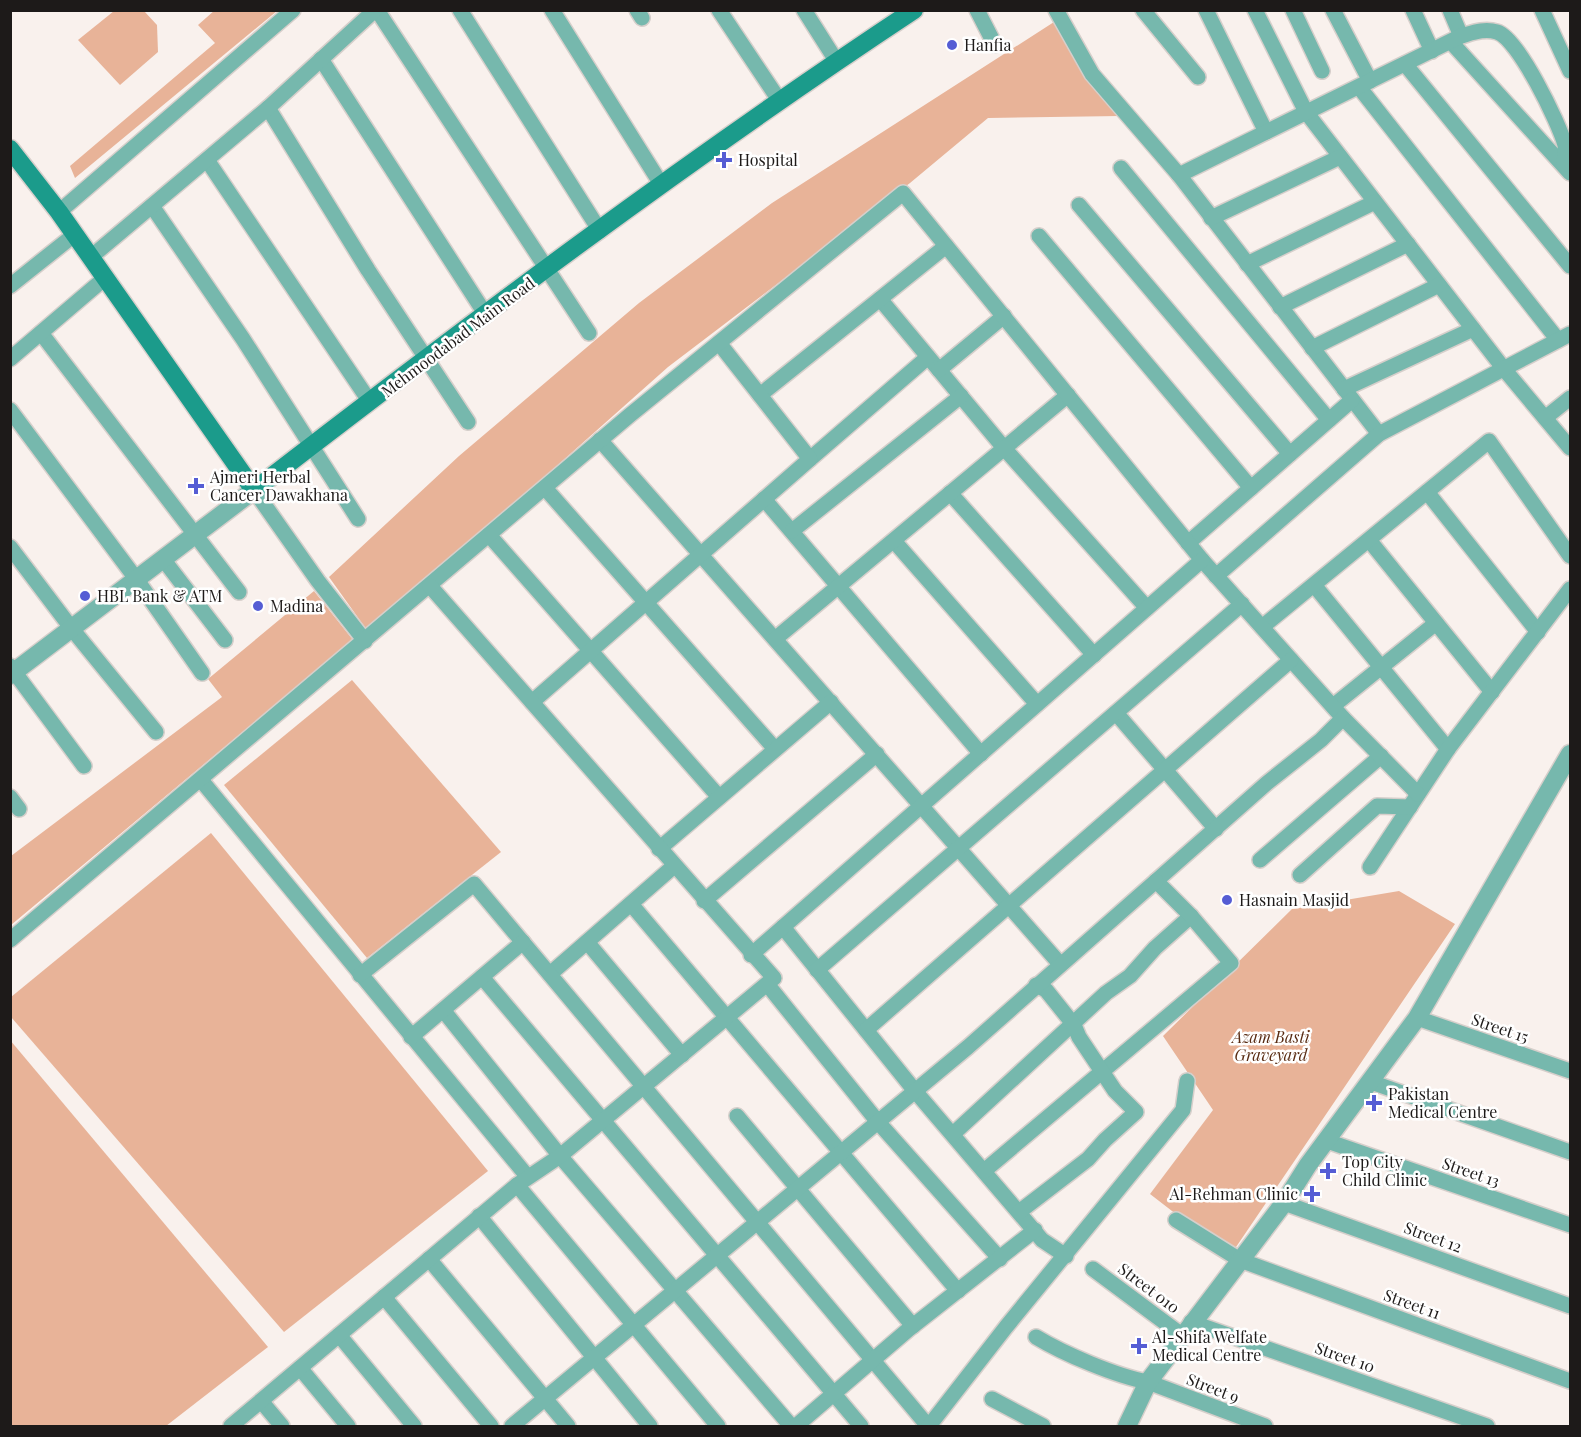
<svg xmlns="http://www.w3.org/2000/svg" width="1581" height="1437" font-family="'Playfair Display',serif">
<style>
.green{fill:#e8b398}
.lines{fill:none;stroke-linecap:round;stroke-linejoin:round}
.minor-casing{stroke:#d6cfcb;stroke-width:18}
.tertiary-casing{stroke:#d6cfcb;stroke-width:21}
.secondary-casing{stroke:#d6cfcb;stroke-width:21}
.minor{stroke:#76b8ad;stroke-width:15}
.tertiary{stroke:#76b8ad;stroke-width:18}
.secondary{stroke:#1b9b8b;stroke-width:18}
.poi-dot{fill:#555dd4;stroke:#fff;stroke-width:2}
.labels{text-anchor:middle;stroke-width:5;stroke-linejoin:round;paint-order:stroke}
.poi-label{font-size:16px;fill:#1d1a19;stroke:#fff;text-anchor:start}
.street-label{font-size:16px;fill:#1d1a19;stroke:#fff}
.park-label{font-size:16px;font-style:italic;fill:#582b12;stroke:#fff}
</style>
<rect width="100%" height="100%" fill="#f9f1ed"/>
<g class="green">
<path d="M215,10L277,11L75,178L70,166L215,43L198,25Z"/>
<path d="M114,11H144L157,25L158,52L120,85L78,40Z"/>
<path d="M1054,22L1090,82L1120,116L988,118L910,183L668,367L369,633L329,577L459,456L639,303L772,203Z"/>
<path d="M314,591L353,640L11,925V856L222,697L208,679Z"/>
<path d="M352,680L501,852L367,958L224,785Z"/>
<path d="M211,833L488,1171L284,1332L11,1017V997Z"/>
<path d="M1399,891L1455,924L1234,1250L1194,1228L1150,1194L1213,1110L1163,1036L1292,909Z"/>
<path d="M10,1040L268,1347L166,1426H11Z"/>
</g>
<g class="lines">
<g class="minor-casing">
<g id="minor">
<path d="M377,10L589,333"/>
<path d="M460,10L600,231"/>
<path d="M552,10L661,184"/>
<path d="M637,10L642,18"/>
<path d="M719,10L779,100"/>
<path d="M804,10L837,62"/>
<path d="M977,10L995,45"/>
<path d="M1056,10L1092,74L1179,175L1379,434"/>
<path d="M1143,10L1198,77"/>
<path d="M1206,10L1266,132"/>
<path d="M1255,10L1306,112L1504,369L1570,448"/>
<path d="M1293,10L1322,71"/>
<path d="M1333,10L1370,81"/>
<path d="M1413,10L1432,51"/>
<path d="M1450,10L1461,36"/>
<path d="M1542,10L1570,71"/>
<path d="M1451,42L1570,173"/>
<path d="M321,59L486,315"/>
<path d="M1405,64L1570,266"/>
<path d="M1359,87L1558,340"/>
<path d="M268,108L368,270L468,422"/>
<path d="M207,160L370,402"/>
<path d="M1121,168L1329,420"/>
<path d="M1179,175L1461,36C1472,33 1484,28 1497,32C1518,38 1559,123 1565,145C1566,151 1564,158 1564,164"/>
<path d="M1079,205L1290,454"/>
<path d="M152,206L243,339L358,519"/>
<path d="M59,212L293,10"/>
<path d="M1211,218L1340,157"/>
<path d="M1039,236L1251,488"/>
<path d="M91,257L268,108L375,10"/>
<path d="M1247,264L1375,202"/>
<path d="M10,286L74,235"/>
<path d="M880,299L1004,448L1147,608"/>
<path d="M1280,307L1408,244"/>
<path d="M41,333L239,592"/>
<path d="M1312,348L1439,285"/>
<path d="M10,359L105,278"/>
<path d="M939,370L1004,316"/>
<path d="M1344,389L1473,329"/>
<path d="M760,395L946,246"/>
<path d="M10,410L137,580L202,673"/>
<path d="M1545,418L1570,398"/>
<path d="M600,440L1060,964"/>
<path d="M810,459L928,357"/>
<path d="M545,488L775,749"/>
<path d="M254,490L318,581L365,641"/>
<path d="M1427,492L1538,632"/>
<path d="M950,493L1094,655"/>
<path d="M764,499L981,754"/>
<path d="M792,531L961,396"/>
<path d="M489,535L719,797"/>
<path d="M1369,540L1492,692"/>
<path d="M894,541L1037,704"/>
<path d="M1188,543L1352,400"/>
<path d="M10,547L72,629L156,732"/>
<path d="M163,559L225,640"/>
<path d="M1216,576L1379,434L1570,334"/>
<path d="M1314,585L1448,749"/>
<path d="M1262,627L1489,441L1570,556"/>
<path d="M775,639L1068,395"/>
<path d="M10,666L84,766"/>
<path d="M532,702L810,459L719,343"/>
<path d="M1333,706L1436,623"/>
<path d="M1116,713L1216,829"/>
<path d="M201,780L527,1176"/>
<path d="M10,797L19,809"/>
<path d="M659,849L831,702"/>
<path d="M1260,860L1381,756"/>
<path d="M1370,867L1448,749L1570,589"/>
<path d="M1300,875L1377,806L1410,807"/>
<path d="M704,901L877,754"/>
<path d="M631,904L958,1291"/>
<path d="M783,927L915,1091L1026,1221L1042,1240L1066,1256"/>
<path d="M10,940L630,415L903,193L1202,560L1343,718L1418,794"/>
<path d="M587,942L682,1055"/>
<path d="M751,955L1202,560"/>
<path d="M817,970L1242,604"/>
<path d="M550,974L674,866"/>
<path d="M360,975L474,884L928,1426"/>
<path d="M482,977L861,1426"/>
<path d="M767,984L878,1122L1000,1259"/>
<path d="M443,1010L560,1156L791,1426"/>
<path d="M1417,1018L1570,1071"/>
<path d="M866,1030L1291,660"/>
<path d="M411,1037L523,942"/>
<path d="M1371,1082L1570,1152"/>
<path d="M737,1116L913,1326"/>
<path d="M953,1134L1106,993L1130,976L1155,948L1191,916"/>
<path d="M1327,1141L1570,1225"/>
<path d="M984,1171L1231,963L1191,916L1156,881L1267,783L1321,740L1343,718"/>
<path d="M517,1185L718,1426"/>
<path d="M1284,1203L1570,1306"/>
<path d="M1019,1212L1088,1159L1105,1140L1136,1112L1115,1091L1079,1037L1074,1025L1046,990L1036,985"/>
<path d="M479,1216L650,1426"/>
<path d="M1176,1220L1240,1260L1570,1381"/>
<path d="M429,1259L568,1426"/>
<path d="M1093,1269L1183,1336"/>
<path d="M384,1297L491,1426"/>
<path d="M1191,1322L1487,1426"/>
<path d="M339,1335L414,1426"/>
<path d="M1036,1337C1064,1354 1116,1376 1148,1382L1265,1426"/>
<path d="M300,1368L348,1426"/>
<path d="M992,1399L1043,1426"/>
<path d="M261,1401L282,1426"/>
<path d="M231,1426L517,1185L560,1156L774,978L430,586"/>
<path d="M512,1426L968,1047L1156,881"/>
<path d="M796,1426L909,1329L1035,1230"/>
<path d="M929,1426L1006,1327L1183,1110L1187,1081"/>
</g>
</g>
<g class="tertiary-casing">
<g id="tertiary">
<path d="M10,675L254,490"/>
<path d="M1127,1426L1148,1382L1284,1203L1308,1165L1417,1018L1570,754"/>
</g>
</g>
<g class="secondary-casing">
<path id="secondary" d="M10,149L59,212L254,490C469,324 687,160 914,10"/>
</g>
<use href="#minor" class="minor"/>
<use href="#tertiary" class="tertiary"/>
<use href="#secondary" class="secondary"/>
</g>
<g class="poi-dot">
<circle cx="952" cy="45" r="6"/>
<path d="M721 151h6v6h6v6h-6v6h-6v-6h-6v-6h6z"/>
<path d="M193 477h6v6h6v6h-6v6h-6v-6h-6v-6h6z"/>
<circle cx="85" cy="596" r="6"/>
<circle cx="258" cy="606" r="6"/>
<circle cx="1227" cy="900" r="6"/>
<path d="M1371 1094h6v6h6v6h-6v6h-6v-6h-6v-6h6z"/>
<path d="M1325 1162h6v6h6v6h-6v6h-6v-6h-6v-6h6z"/>
<path d="M1309 1185h6v6h6v6h-6v6h-6v-6h-6v-6h6z"/>
<path d="M1136 1337h6v6h6v6h-6v6h-6v-6h-6v-6h6z"/>
</g>
<g class="labels">
<g class="poi-label">
<text x="964" y="51">Hanfia</text>
<text x="738" y="166">Hospital</text>
<text x="210" y="483">Ajmeri Herbal<tspan x="210" dy="18">Cancer Dawakhana</tspan></text>
<text x="97" y="602">HBL Bank &amp; ATM</text>
<text x="270" y="612">Madina</text>
<text x="1239" y="906">Hasnain Masjid</text>
<text x="1388" y="1100">Pakistan<tspan x="1388" dy="18">Medical Centre</tspan></text>
<text x="1342" y="1168">Top City<tspan x="1342" dy="18">Child Clinic</tspan></text>
<text x="1298" y="1200" text-anchor="end">Al-Rehman Clinic</text>
<text x="1152" y="1343">Al-Shifa Welfate<tspan x="1152" dy="18">Medical Centre</tspan></text>
</g>
<g class="street-label">
<text transform="translate(458 337) rotate(-37)" y="6">Mehmoodabad Main Road</text>
<text transform="translate(1500 1028) rotate(19)" y="6">Street 15</text>
<text transform="translate(1471 1172) rotate(19)" y="6">Street 13</text>
<text transform="translate(1433 1237) rotate(20)" y="6">Street 12</text>
<text transform="translate(1149 1288) rotate(37)" y="6">Street 010</text>
<text transform="translate(1412 1304) rotate(20)" y="6">Street 11</text>
<text transform="translate(1345 1357) rotate(19)" y="6">Street 10</text>
<text transform="translate(1213 1388) rotate(21)" y="6">Street 9</text>
</g>
<g class="park-label">
<text x="1271" y="1043">Azam Basti<tspan x="1271" dy="18">Graveyard</tspan></text>
</g>
</g>
<rect width="1581" height="1437" fill="none" stroke="#1d1a19" stroke-width="24"/>
</svg>
